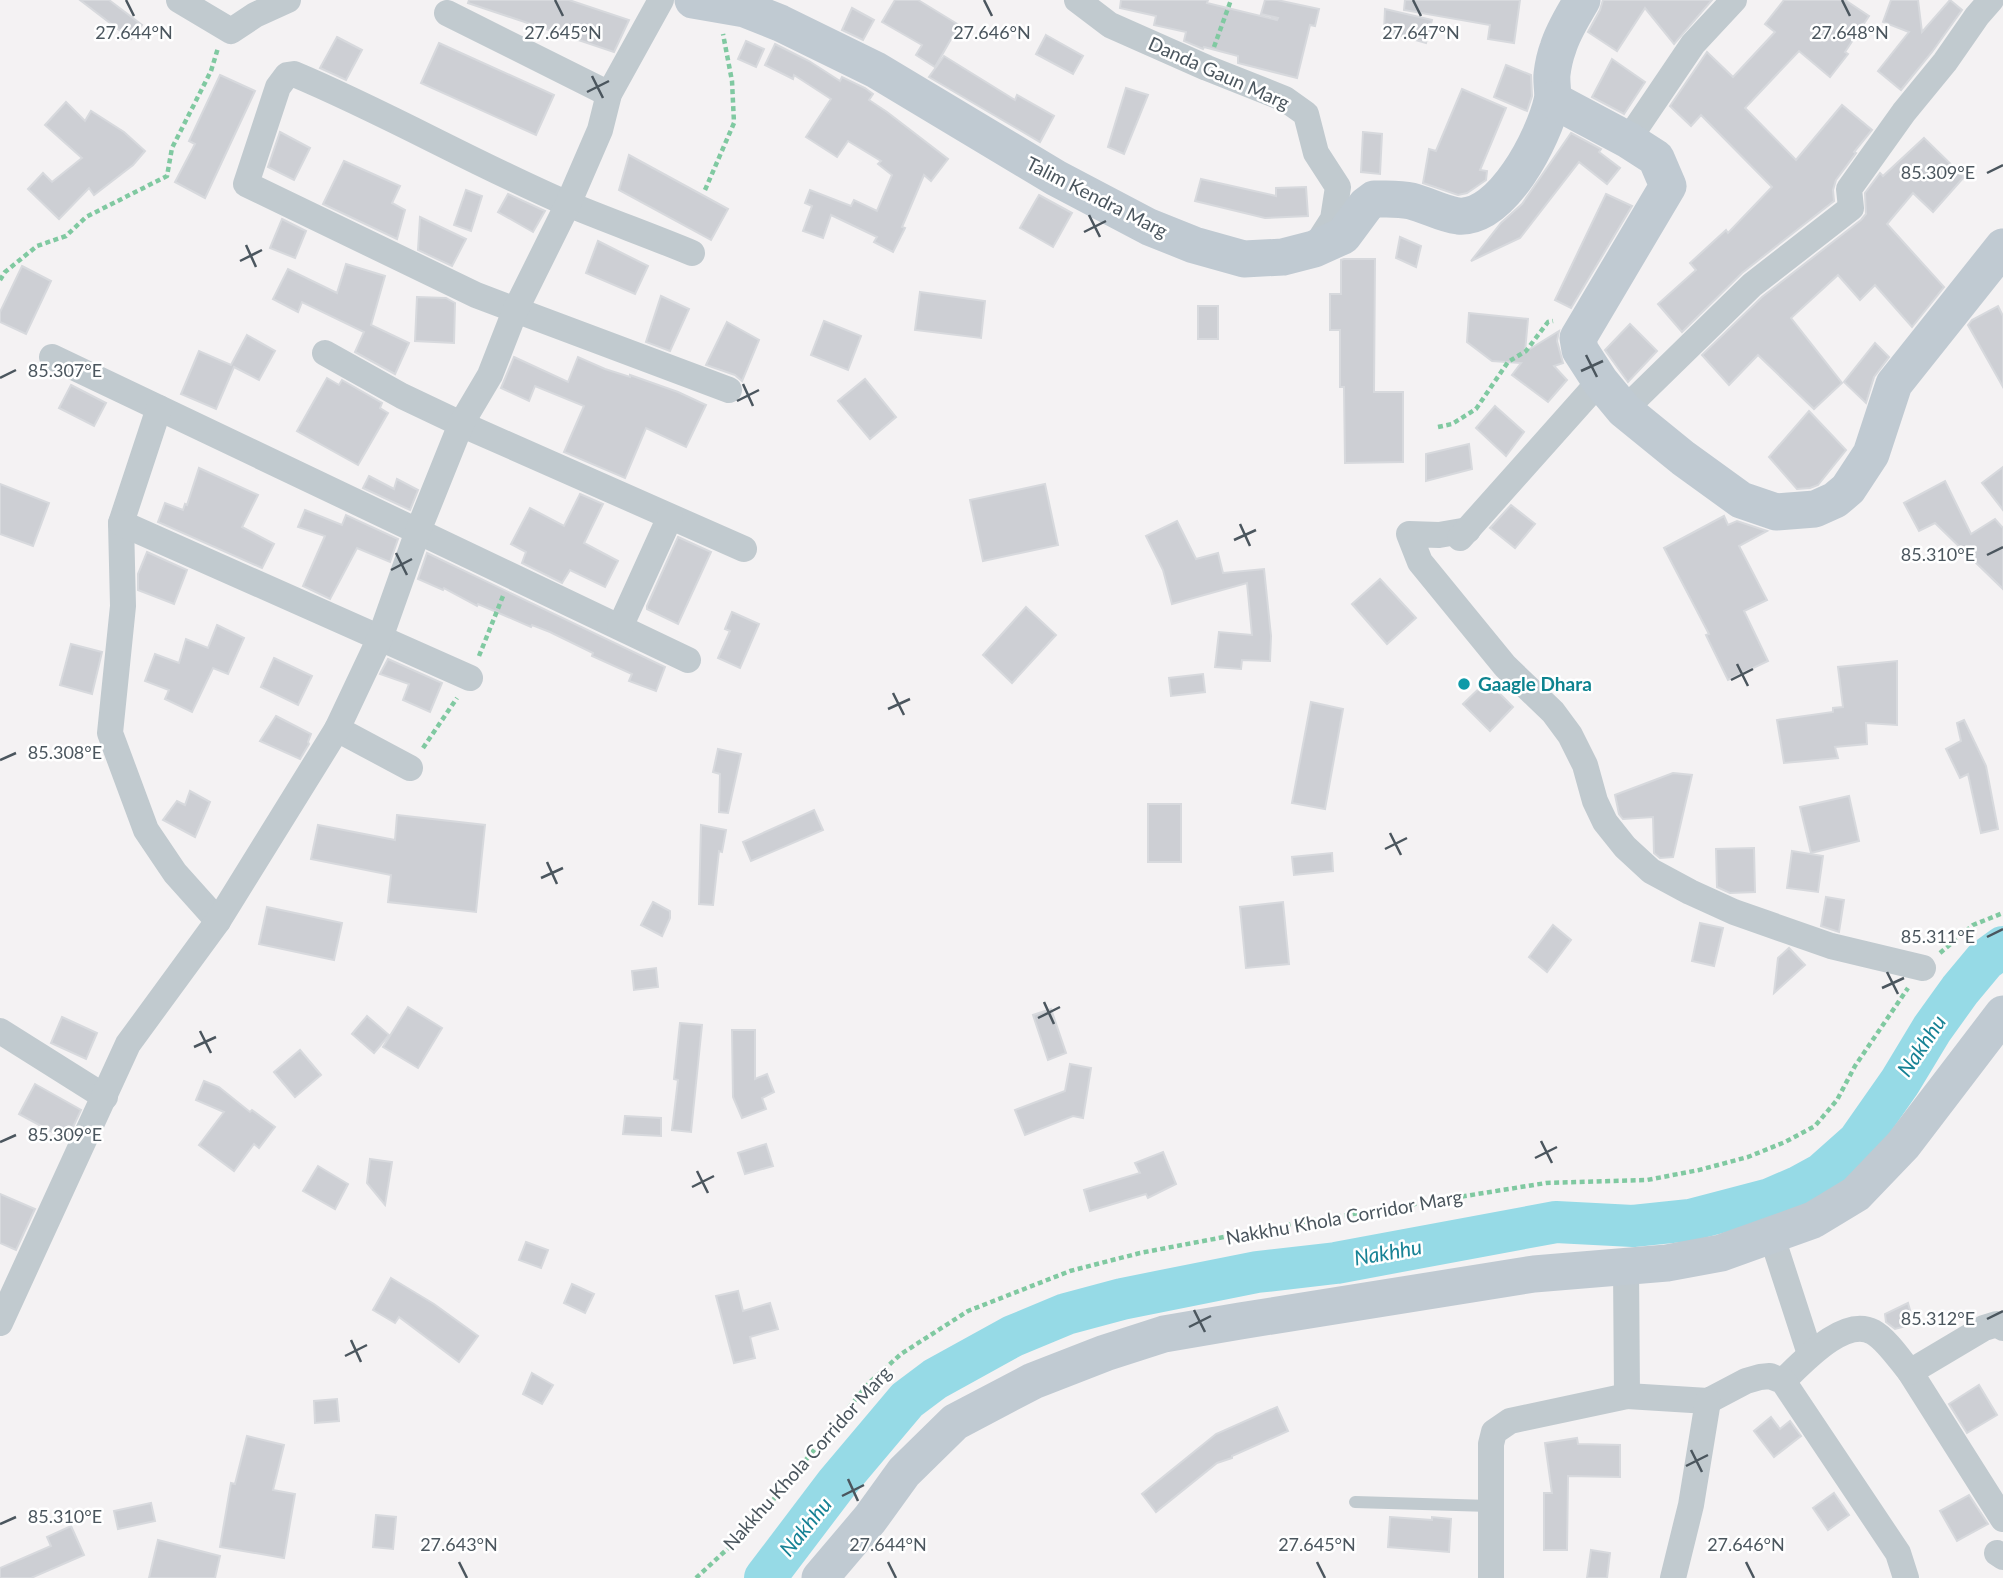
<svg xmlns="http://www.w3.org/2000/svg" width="2003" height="1578" font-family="Lato,sans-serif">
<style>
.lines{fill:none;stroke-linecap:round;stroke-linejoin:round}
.river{stroke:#96dae6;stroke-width:42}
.building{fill:#cdcfd4;stroke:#d7d9dd;stroke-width:2}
.path{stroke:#80c9a1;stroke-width:4.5;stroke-dasharray:5 3.5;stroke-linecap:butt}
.lane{stroke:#c1cacf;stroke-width:12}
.street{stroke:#c1cacf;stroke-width:26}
.secondary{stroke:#c0cad2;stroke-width:37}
.ticks{fill:none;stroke:#4b565e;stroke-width:2.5}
.culture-dot{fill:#0f9aa8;stroke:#fff;stroke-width:2.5}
.labels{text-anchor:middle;stroke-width:5;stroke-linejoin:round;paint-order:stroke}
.street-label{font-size:19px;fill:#4b565e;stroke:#fff}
.culture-label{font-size:19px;font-weight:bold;fill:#0d838f;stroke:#fff;text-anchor:start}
.water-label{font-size:21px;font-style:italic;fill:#178295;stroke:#fff}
.ticks-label{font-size:18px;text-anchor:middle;fill:#4b565e;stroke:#fff;stroke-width:5;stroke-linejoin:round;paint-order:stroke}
</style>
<rect width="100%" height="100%" fill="#f4f2f3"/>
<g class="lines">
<path class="river" d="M765,1578L837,1483L907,1400L935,1379L1013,1336L1066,1314L1122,1299L1257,1272L1336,1263L1556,1222L1633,1226L1690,1220L1770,1199L1800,1186L1822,1174L1858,1142L1900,1082L1932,1029L1960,990L1985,960L2003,947"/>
</g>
<g class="building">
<path d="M80,0H109L142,25L131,39Z"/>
<path d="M469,0H569L629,20L614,52L468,3Z"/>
<path d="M895,0H918L959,25L935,67L916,55L922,45L882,22Z"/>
<path d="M1121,0H1208L1207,3L1277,20L1278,18L1261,14L1265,0H1277L1319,9L1315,26L1310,25L1297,78L1238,63V56L1204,47L1203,49L1184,41L1186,32L1154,25L1156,16L1120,8Z"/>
<path d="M1405,0H1520L1514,43L1488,39L1490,25L1404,10Z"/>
<path d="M1603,0H1712L1674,44L1645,8L1617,51L1588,32L1600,10Z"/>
<path d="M1784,0H1845L1869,16L1845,52L1848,54L1830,77L1799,51L1745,108L1796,160L1842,105L1872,130L1854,152L1856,153L1836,180L1833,190L1834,201L1742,273L1682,332L1658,304L1696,270L1690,263L1726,230L1728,233L1772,187L1701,115L1691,126L1670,106L1707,52L1733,77L1775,32L1765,24Z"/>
<path d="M1891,0H1918L1922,32L1950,0L1962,10L1932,52L1901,90L1878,71L1909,32L1883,22Z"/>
<path d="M852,8L874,20L863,40L842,30Z"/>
<path d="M1385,9L1432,20L1426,43L1384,31Z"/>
<path d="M1046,35L1083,56L1073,74L1036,54Z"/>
<path d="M337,37L362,50L346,80L320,68Z"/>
<path d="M746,41L764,49L756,67L738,59Z"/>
<path d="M439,43L554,95L536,135L421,83Z"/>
<path d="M775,44L809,61L840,81L842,77L865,88L873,94L869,100L887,112L948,159L931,181L924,175L902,227L905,228L893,252L874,242L877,237L831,215L823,238L803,231L812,206L805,203L810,190L851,206L854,200L877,211L892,175L878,164L881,161L848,141L837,157L806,137L831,99L794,75L793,79L765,65Z"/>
<path d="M944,56L1015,100L1017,95L1054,116L1040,142L929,77Z"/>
<path d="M1612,59L1645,82L1624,114L1592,97Z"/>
<path d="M1506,65L1531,75L1532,96L1527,111L1494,97Z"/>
<path d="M220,75L255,91L205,198L175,182L195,144L189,141Z"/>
<path d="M1126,88L1148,95L1124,154L1108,147Z"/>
<path d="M1462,89L1506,108L1480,170L1487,171L1486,180L1467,193L1458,195L1423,183L1429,149L1436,151Z"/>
<path d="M66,102L85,121L91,111L124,132L145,151L133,165L94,195L89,188L59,219L28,189L43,173L52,182L82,158L45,125Z"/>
<path d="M280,132L310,148L294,180L268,167Z"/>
<path d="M1363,132L1382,134L1380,174L1361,172Z"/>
<path d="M1571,133L1601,149L1599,152L1620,168L1607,184L1579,162L1520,238L1471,261L1501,223L1522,204Z"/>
<path d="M1924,138L1964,177L1933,212L1913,193L1887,224L1944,287L1912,327L1875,285L1860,300L1838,275L1791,318L1842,383L1814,409L1758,355L1729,385L1702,355L1762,297L1861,220L1866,214L1865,193L1880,173L1883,176Z"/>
<path d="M629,155L728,209L711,240L619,190Z"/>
<path d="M344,161L400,186L392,203L405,210L397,239L323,204Z"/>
<path d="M1201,179L1276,196V188L1306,187L1308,216L1265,218L1195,201Z"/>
<path d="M466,190L482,196L471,231L454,225Z"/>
<path d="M508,194L545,211L533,232L498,212Z"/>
<path d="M1606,194L1632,206L1571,308L1555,300Z"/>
<path d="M1039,195L1072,213L1053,247L1020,228Z"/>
<path d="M420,217L466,239L452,266L418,250Z"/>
<path d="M282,219L306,231L295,258L270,248Z"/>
<path d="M1400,237L1421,246L1416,267L1396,258Z"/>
<path d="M598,241L648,266L635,294L586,273Z"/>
<path d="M1344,259H1375L1374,392H1403V462L1345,463L1344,387H1340V330H1330V294H1341V260Z"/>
<path d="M346,264L385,276L371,325L409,343L395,374L355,352L364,332L302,302L298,312L273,299L288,269L337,293Z"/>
<path d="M22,266L51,281L26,334L0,322V312Z"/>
<path d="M920,292L985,301L981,338L915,330Z"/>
<path d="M661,296L689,309L670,351L646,342Z"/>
<path d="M417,297L446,298L455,303L454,343L415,341Z"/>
<rect x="1198" y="306" width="20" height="33"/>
<path d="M1998,306L2003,316V387L1968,325L1972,320Z"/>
<path d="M1469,313L1528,319L1525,352L1559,331L1557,341L1563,363L1554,366L1567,380L1548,402L1512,375L1521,363L1492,361L1467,342Z"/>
<path d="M824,321L861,336L848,370L811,355Z"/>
<path d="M727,322L759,340L742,381L735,375L706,365Z"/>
<path d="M1630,324L1657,351L1628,382L1605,350Z"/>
<path d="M247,335L275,351L259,380L234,367L216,409L181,394L199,351L231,365Z"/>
<path d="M1875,343L1889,357L1874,377L1866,403L1844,382Z"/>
<path d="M514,357L568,382L578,357L605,369L630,377V375L678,392L706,405L686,447L646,428L625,478L564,452L584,406L535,386L529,401L501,388Z"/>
<path d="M327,378L339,385L342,380L382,403L380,408L388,413L358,465L297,431Z"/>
<path d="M865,379L896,417L870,439L838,401Z"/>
<path d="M71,385L106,403L94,426L59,408Z"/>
<path d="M1495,406L1524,432L1506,456L1476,428Z"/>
<path d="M1809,411L1846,450L1818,485L1810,488L1797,489L1769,457Z"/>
<path d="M1469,444L1472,469L1426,481V454Z"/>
<path d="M2003,467V510L1982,483Z"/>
<path d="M199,468L258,495L242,527L274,544L262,568L158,522L165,503L183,510L185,504L187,505Z"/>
<path d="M369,476L394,489L397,479L418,490L410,510L363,488Z"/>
<path d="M1945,481L1971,534L1995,519L2003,528V589L1935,523L1919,531L1904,503Z"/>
<path d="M0,484L49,503L33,546L0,534Z"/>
<path d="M1045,484L1058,545L983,561L970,500Z"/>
<path d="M580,494L603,504L584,543L618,561L605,587L570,570L562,583L522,563L526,552L511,544L530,508L564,526Z"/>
<path d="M1511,505L1535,524L1515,548L1490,528Z"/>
<path d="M305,510L342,525L346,515L398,539L390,562L357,548L330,599L303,586L325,536L298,527Z"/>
<path d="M1724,516L1728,525L1737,521L1767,531L1739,546L1767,600L1744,611L1768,661L1728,680L1706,635L1709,634L1664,548Z"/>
<path d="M1177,521L1196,559L1218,553L1223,573L1264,569L1271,636L1270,661L1242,660L1241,669L1215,667L1219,632L1252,635L1247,583L1172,604L1163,570L1146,536Z"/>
<path d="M678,537L711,552L678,624L647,609V606Z"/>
<path d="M147,552L187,570L174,604L138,590V574Z"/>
<path d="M427,553L665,667L656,691L629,681L632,674L592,656L593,653L550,632L532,625L531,627L478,604L477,606L444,588L443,590L418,579Z"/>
<path d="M1380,579L1416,618L1387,644L1352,604Z"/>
<path d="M1026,607L1056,635L1012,683L983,655Z"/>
<path d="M732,612L759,624L740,668L718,658L730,631L725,629Z"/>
<path d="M217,625L244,638L228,674L213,668L192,712L165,699L169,690L145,681L155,654L179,663L186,639L208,648Z"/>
<path d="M71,644L102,652L92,694L60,685Z"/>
<path d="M274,658L312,676L298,705L261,687Z"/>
<path d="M388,659L442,683L430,712L403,700L409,684L380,674Z"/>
<path d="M1897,661V725L1866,723L1867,744L1835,747L1838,758L1784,763L1777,720L1833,712V708L1843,707L1838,667Z"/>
<path d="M1203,674L1205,692L1171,696L1169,678Z"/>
<path d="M1487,681L1513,707L1490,731L1463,704Z"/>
<path d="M1311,702L1343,709L1325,809L1292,803Z"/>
<path d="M276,716L311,734L308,742L309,744L300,759L260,741Z"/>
<path d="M1964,720L1986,766L1998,829L1981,833L1968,774L1960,778L1946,749L1961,741L1957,723Z"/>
<path d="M718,749L741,754L728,813L719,812L720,774L713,772Z"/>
<path d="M1673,773L1692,775L1673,857L1660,858L1654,853L1653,817L1623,819L1619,814L1615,795Z"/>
<path d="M190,791L210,802L195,837L163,820L177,801L185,805Z"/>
<path d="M1849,796L1859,841L1811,853L1800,807Z"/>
<rect x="1148" y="804" width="33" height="58"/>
<path d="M814,810L823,830L751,861L743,842Z"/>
<path d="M397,815L485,825L476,912L388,902L391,875L311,859L318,825L395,840Z"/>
<path d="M701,825L726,830L722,852L719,851L713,905L699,904Z"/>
<path d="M1754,848L1755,892L1730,893L1717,887L1716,849Z"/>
<path d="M1792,851L1823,856L1818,892L1787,888Z"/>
<path d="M1332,853L1333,871L1294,875L1292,857Z"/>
<path d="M1826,897L1844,900L1839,932L1821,926Z"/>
<path d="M653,902L670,911V918L662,936L641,925Z"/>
<path d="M1283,902L1289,964L1246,968L1240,907Z"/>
<path d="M267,907L342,923L334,960L259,944Z"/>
<path d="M1700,923L1723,928L1714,966L1692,961Z"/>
<path d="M1553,925L1571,940L1547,972L1529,957Z"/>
<path d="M1789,948L1805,965L1774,993L1778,958Z"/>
<path d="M656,968L658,987L634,990L632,971Z"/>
<path d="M408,1007L442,1028L418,1068L383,1047Z"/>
<path d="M1051,1009L1066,1053L1048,1060L1033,1015Z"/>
<path d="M367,1016L389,1035L374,1053L352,1034Z"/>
<path d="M62,1017L97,1033L86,1059L51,1043Z"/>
<path d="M680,1023L702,1025L691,1132L672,1130L678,1080L674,1079Z"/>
<path d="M732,1030H755V1079L767,1074L774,1092L762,1098L766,1109L742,1118L733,1097Z"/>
<path d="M300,1050L321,1075L295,1097L274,1072Z"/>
<path d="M1070,1064L1091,1068L1083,1118L1073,1116L1025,1135L1015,1110L1065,1091Z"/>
<path d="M204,1081L219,1087L250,1112L252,1110L275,1127L259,1148L254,1144L234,1171L199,1145L224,1112L196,1100Z"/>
<path d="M35,1084L81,1110L67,1140L19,1114Z"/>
<path d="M625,1116L661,1118V1136L623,1134Z"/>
<path d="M766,1144L773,1166L745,1174L738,1153Z"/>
<path d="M1163,1152L1176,1184L1148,1198L1146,1194L1090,1211L1084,1190L1140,1173L1135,1163Z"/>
<path d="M370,1159L392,1162L385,1205L367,1183Z"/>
<path d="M318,1166L348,1184L335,1209L303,1191Z"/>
<path d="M0,1194L35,1209L16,1250L0,1243Z"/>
<path d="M526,1242L548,1250L541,1268L519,1260Z"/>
<path d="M391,1278L434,1304L478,1336L459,1362L399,1317L395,1323L373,1310Z"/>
<path d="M572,1284L594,1294L585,1313L564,1303Z"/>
<path d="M738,1291L743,1311L770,1303L778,1329L750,1337L755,1358L734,1363L716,1296Z"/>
<path d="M1908,1303L1914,1324L1895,1329L1886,1322L1885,1314Z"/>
<path d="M532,1373L553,1385L542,1404L523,1394Z"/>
<path d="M1979,1385L1997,1415L1967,1433L1949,1404Z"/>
<path d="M337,1399L339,1421L315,1423L314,1401Z"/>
<path d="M1277,1407L1288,1431L1232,1456V1458L1217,1463L1156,1512L1142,1494L1216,1434Z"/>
<path d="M1771,1417L1780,1429L1790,1421L1801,1436L1774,1457L1754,1431Z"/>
<path d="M247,1436L284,1445L273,1490L295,1494L284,1558L220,1547L231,1483L235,1484Z"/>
<path d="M1577,1438L1578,1444L1620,1445V1477L1568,1476L1567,1550H1544V1493H1552L1545,1443Z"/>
<path d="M1834,1493L1849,1515L1828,1530L1813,1508Z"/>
<path d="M1969,1495L1988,1524L1957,1541L1940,1511Z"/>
<path d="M151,1503L155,1521L118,1529L114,1511Z"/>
<path d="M376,1515L396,1517L393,1549L373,1547Z"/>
<path d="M1390,1517L1432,1520V1517L1451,1519L1449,1552L1388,1547Z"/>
<path d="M71,1526L84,1555L31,1578H0V1568L51,1546L47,1537Z"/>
<path d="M158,1540L220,1556L215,1578H149Z"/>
<path d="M1591,1550L1610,1553L1607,1578H1587Z"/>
</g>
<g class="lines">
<g class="path">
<path d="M1214,47L1231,0"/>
<path d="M705,190L734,123L732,81L723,34"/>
<path d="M0,280L5,272L37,246L66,236L86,217L167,176L172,148L211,71L218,48"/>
<path d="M1438,427L1452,424L1476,409L1508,362L1526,351L1548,322L1553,321"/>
<path d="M479,656L503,596"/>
<path d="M423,748L457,698"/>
<path d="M1940,953L1973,925L2003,913"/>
<path d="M696,1578L750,1528L869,1383L901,1354L968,1311L1070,1271L1140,1253L1303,1222L1546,1183L1647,1180L1699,1170L1748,1157L1785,1142L1815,1126L1837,1100L1855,1066L1908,988"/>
</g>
<path class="lane" d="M1355,1502L1490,1506"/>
<g class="street">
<path d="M179,0L231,31L255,15L288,0"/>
<path d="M1077,0L1110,25L1207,68L1285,99L1306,114L1316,153L1338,187L1333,219L1315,247"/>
<path d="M447,13L609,94"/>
<path d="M1628,140L1693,44L1734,0"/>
<path d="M692,253C651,236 609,221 568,204C475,164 387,113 294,74L287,75L278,87L246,184L476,295L729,390"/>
<path d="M325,353L402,396L461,424L744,549"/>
<path d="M52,357L688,660"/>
<path d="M159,408L121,523L123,606L110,733L146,830L175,873L218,921"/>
<path d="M1624,410L1752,285L1851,208L1849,189L1904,112L1945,62L1977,16L1991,0"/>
<path d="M121,523L470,678"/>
<path d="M1468,530L1439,535L1409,534L1420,562L1505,666L1553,712L1570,735L1585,765L1595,801L1605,822L1625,847L1651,871L1690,892L1734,912L1831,946L1923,968"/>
<path d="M1460,538L1600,381"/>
<path d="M620,627L670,517"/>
<path d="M337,729L410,768"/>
<path d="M0,1031L105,1097"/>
<path d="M1771,1234L1810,1354"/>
<path d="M0,1323L128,1044L218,921L337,729L380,638L418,531L461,424L490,375L515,311L568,204L600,130L609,94L661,0"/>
<path d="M1910,1372L2003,1519"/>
<path d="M1783,1381C1802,1363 1844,1316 1873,1332C1887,1340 1900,1360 1910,1372L1984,1328L1997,1324L2003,1328"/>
<path d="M1627,1396L1708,1401L1746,1381L1760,1377L1770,1376L1783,1381L1898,1553L1906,1578"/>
<path d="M1997,1553L2003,1557"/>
<path d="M1491,1578V1444L1494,1432L1510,1421L1627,1396L1626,1267"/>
<path d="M1673,1578L1691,1505L1708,1401"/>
</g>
<g class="secondary">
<path d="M693,0L745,9L780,23L876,70L1056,178L1149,227L1194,245L1244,259L1283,257L1314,249L1343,236L1366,205L1374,199C1386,199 1399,198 1411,201C1427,205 1442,214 1458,216C1502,220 1544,137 1552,101C1554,93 1551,83 1552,74C1553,66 1555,56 1558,48C1563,31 1573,16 1582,0"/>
<path d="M1553,100L1628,140L1656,158L1668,186L1578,338L1580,350L1600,381L1624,410L1683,458L1741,500L1776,512L1815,509L1835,500L1848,489L1871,454L1894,384L2003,247"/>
<path d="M820,1578L870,1519L904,1472L955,1422L1033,1381L1105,1353L1164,1334L1240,1321L1534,1274L1667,1263L1721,1253L1813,1220L1856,1194L1903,1145L2003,1014"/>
</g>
</g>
<path class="ticks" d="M126,0L134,16M555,0L563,16M984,0L992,16M1413,0L1421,16M1842,0L1850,16M592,76L603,98M587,92L609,81M1987,173L2003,165M1089,215L1100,237M1084,232L1106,221M246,245L256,267M240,261L262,250M1586,355L1597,377M1581,371L1603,361M0,378L16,370M743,384L753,406M737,401L759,390M1240,524L1250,546M1234,540L1256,530M396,553L407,575M1987,555L2003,547M391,570L412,559M1737,664L1748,686M1731,680L1753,669M893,693L904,715M888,709L910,699M0,760L16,753M1390,833L1401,855M1385,849L1407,838M547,862L557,884M541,878L563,868M1987,937L2003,929M1887,972L1898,994M1882,988L1904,978M1044,1002L1054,1024M1038,1018L1060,1007M200,1031L211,1053M194,1047L216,1037M1541,1141L1552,1163M0,1142L16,1135M1535,1158L1557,1147M697,1171L708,1193M692,1187L714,1176M1194,1310L1205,1332M1987,1319L2003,1311M1189,1327L1211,1316M351,1340L361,1362M345,1356L367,1345M1691,1450L1702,1472M1686,1466L1708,1455M848,1479L858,1501M842,1496L864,1485M0,1524L16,1517M459,1562L467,1578M888,1562L896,1578M1317,1562L1325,1578M1746,1562L1754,1578"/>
<circle class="culture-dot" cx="1464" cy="684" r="7"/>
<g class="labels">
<g class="street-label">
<text transform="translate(1219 73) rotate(24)" y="7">Danda Gaun Marg</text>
<text transform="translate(1097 197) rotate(27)" y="7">Talim Kendra Marg</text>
<text transform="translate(1344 1217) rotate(-10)" y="7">Nakkhu Khola Corridor Marg</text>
<text transform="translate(807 1458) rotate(-48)" y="7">Nakkhu Khola Corridor Marg</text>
</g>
<g class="culture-label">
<text x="1478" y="691">Gaagle Dhara</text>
</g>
<g class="water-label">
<text transform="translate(1922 1046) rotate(-56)" y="7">Nakhhu</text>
<text transform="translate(1388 1253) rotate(-10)" y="7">Nakhhu</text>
<text transform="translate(806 1527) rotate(-51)" y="7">Nakhhu</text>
</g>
</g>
<g class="ticks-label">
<text x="134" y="39">27.644°N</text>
<text x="563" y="39">27.645°N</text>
<text x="992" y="39">27.646°N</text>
<text x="1421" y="39">27.647°N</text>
<text x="1850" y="39">27.648°N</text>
<text x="1938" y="179">85.309°E</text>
<text x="65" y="377">85.307°E</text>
<text x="1938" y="561">85.310°E</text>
<text x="65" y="759">85.308°E</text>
<text x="1938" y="943">85.311°E</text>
<text x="65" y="1141">85.309°E</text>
<text x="1938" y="1325">85.312°E</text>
<text x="65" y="1523">85.310°E</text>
<text x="459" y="1551">27.643°N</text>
<text x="888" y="1551">27.644°N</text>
<text x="1317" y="1551">27.645°N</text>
<text x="1746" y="1551">27.646°N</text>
</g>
</svg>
